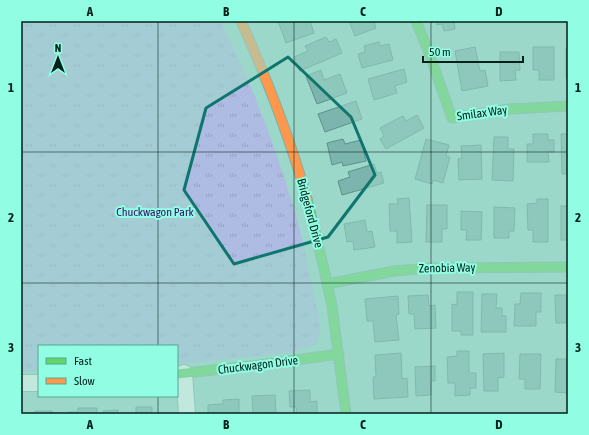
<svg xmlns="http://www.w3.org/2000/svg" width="589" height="435" font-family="'Asap Condensed',sans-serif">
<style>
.park{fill:url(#park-tufts)}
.building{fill:#7cb4ae;stroke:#60908a}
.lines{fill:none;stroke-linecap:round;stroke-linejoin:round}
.street-casing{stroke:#7fb0a5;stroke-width:18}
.fast-casing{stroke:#7fb0a5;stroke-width:11}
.slow-casing{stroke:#7fb0a5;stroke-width:11}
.street{stroke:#f0f9f7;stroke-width:16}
.fast{stroke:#63d668;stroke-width:9}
.slow{stroke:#ff974d;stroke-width:9}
.marked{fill:none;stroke:#0f766e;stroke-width:3;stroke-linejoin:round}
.grid{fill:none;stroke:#00221b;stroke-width:1;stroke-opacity:0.55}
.labels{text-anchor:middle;stroke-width:4;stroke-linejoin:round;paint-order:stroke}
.street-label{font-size:12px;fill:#00221b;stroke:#91fee3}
.park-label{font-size:12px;fill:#390c6e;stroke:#91fee3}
.neatline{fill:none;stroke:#00221b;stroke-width:1.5}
.grid-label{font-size:13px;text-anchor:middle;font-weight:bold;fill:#00221b}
</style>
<defs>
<pattern id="park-tufts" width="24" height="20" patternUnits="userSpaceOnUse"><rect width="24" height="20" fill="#aebce3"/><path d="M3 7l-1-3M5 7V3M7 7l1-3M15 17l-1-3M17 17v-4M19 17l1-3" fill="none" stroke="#94a1c2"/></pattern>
</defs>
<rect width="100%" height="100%" fill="#9cd8c9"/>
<path class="park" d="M21,21H220C250,79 274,142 293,205C304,241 311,280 319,317L320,334L317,344L296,352L177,364V346H39V371L21,372Z"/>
<g class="building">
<path d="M278,21H310L314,33L286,43Z"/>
<path d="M349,21H377L374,22L376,28L355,36Z"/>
<path d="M437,21H454L455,29L444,31L442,24L437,25Z"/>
<path d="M326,37L329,42L336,39L342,53L300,71L294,57L308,51L305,46Z"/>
<path d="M379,42L380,46L389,44L393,60L362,68L358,54L365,52L364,46Z"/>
<path d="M475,47L480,71L485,70L488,86L462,91L455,51Z"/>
<path d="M533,47H554V80H539V70H533Z"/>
<rect x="566" y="49" width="2" height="29"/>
<path d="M500,52H519L520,70H515L516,80L500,81Z"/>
<path d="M404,69L407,82L395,86L397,93L374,100L368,79Z"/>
<path d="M321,70L324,80L340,74L347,93L317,104L306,76Z"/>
<path d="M356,101L362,119L325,132L318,114Z"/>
<path d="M417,115L424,128L386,149L380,139L384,136L380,128L403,116L406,121Z"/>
<path d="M533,134H548V140H554V152H548L549,162H527V144H533Z"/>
<path d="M561,134H568V174H562Z"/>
<path d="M494,137H508V149H514L513,181L492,180Z"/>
<path d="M343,139L345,144L361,140L366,161L343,166L342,162L332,165L327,143Z"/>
<path d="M426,139L449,145L446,156L450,157L443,183L433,180L432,184L415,179Z"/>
<path d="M481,145L482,179L459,180L458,159L462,158L461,146Z"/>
<path d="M374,164L377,173L381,172L384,183L342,195L338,181L350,177L348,172Z"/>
<path d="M409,198L412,242L397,243V231H390L389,204H398L397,199Z"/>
<path d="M537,199H548V242H533V230H528L527,204L537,203Z"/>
<path d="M427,205H447V229H442V242H426Z"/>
<rect x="561" y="206" width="7" height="34"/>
<path d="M494,207L515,208L514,231H509V238H494Z"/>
<path d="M461,211L482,212L481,240H466L467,230H461Z"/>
<path d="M365,220L367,232L372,231L375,247L354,250L353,241L347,242L344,224Z"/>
<path d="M457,292H473V335H461V331H452V304L457,305Z"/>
<path d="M521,293H541V312H536V326H514L515,304H520Z"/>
<path d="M482,294H497L496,308H502V316H506V332H481Z"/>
<path d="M428,295L429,306L435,305L436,328L415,329L414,314H409L408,296Z"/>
<path d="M555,295H568V323H556Z"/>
<path d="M398,296L399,314L396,315L399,340L375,342L373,321H367L365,299Z"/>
<path d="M457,351H469V373H476V388H470V395L455,396V383H448L447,357L457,356Z"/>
<path d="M401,353L402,379L407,378L408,397L374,399L373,377H376L375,355Z"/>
<path d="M504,353V377L498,378V391H484L483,354Z"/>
<path d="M520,354H541L540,389H525V379H519Z"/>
<path d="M556,359H568V393L555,392Z"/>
<path d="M435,366V381H431V395L416,396L415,367Z"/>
<path d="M310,390V402L317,401V414H297L296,407H290L289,391Z"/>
<path d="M275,395L276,412H272V414H253L252,396Z"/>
<path d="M239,399V414H208V405L223,404V400Z"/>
<path d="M136,407H152V414H166H136Z"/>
<path d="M78,408H97V414H68V412H78Z"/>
<path d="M118,410V414H103V411Z"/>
<path d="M35,411H52V413H64V414H35Z"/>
</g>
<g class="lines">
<g class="street-casing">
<g id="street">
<path d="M184,373L187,414"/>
<path d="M21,383H39"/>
</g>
</g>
<g class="fast-casing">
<g id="fast">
<path d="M416,21L429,53L452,118L510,109L568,106"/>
<path d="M307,199L324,269L332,306L346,414"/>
<path d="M327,284L394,271L429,268L568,267"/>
<path d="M177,374L259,365L339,354"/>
</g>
</g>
<g class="slow-casing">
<path id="slow" d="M241,21C267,79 290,138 307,199"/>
</g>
<use href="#street" class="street"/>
<use href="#fast" class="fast"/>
<use href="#slow" class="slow"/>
</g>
<path d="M0 0H589V435H0ZM288,57L351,117L375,175L328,237L234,264L184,190L206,108Z" fill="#9cd8c9" fill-opacity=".55" fill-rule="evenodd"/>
<path class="marked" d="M288,57L351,117L375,175L328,237L234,264L184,190L206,108Z"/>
<path class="grid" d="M158,21V346M294,21V414M431,21V414M21,152H568M21,283H568M158,396V414"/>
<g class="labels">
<g class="street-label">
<text transform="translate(482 113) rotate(-8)" y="4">Smilax Way</text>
<text transform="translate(310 213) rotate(75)" y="4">Bridgeford Drive</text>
<text transform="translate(447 268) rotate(-1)" y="4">Zenobia Way</text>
<text transform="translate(258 365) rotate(-7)" y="4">Chuckwagon Drive</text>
</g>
<g class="park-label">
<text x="155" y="216">Chuckwagon Park</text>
</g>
</g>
<rect width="589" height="435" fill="none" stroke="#91fee3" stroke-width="44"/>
<rect x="38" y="345" width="140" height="52" fill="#91fee3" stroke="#57a693"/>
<rect x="46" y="358" width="20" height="6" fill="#63d668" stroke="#57a693"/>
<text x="74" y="365" font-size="12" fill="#00221b">Fast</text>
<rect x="46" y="378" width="20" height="6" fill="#ff974d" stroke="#57a693"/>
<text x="74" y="385" font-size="12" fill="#00221b">Slow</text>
<g transform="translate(58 58)" stroke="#91fee3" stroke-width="3" paint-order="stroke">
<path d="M0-3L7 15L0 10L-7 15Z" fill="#00221b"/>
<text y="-6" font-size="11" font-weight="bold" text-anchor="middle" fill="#00221b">N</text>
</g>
<path d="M423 56v6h100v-6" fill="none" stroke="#00221b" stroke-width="2"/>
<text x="429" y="56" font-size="12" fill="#00221b" stroke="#91fee3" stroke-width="3" paint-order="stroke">50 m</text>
<rect x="22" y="22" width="545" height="391" class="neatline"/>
<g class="grid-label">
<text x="90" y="16">A</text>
<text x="226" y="16">B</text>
<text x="363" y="16">C</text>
<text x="499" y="16">D</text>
<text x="11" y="92">1</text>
<text x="578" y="92">1</text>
<text x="11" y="222">2</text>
<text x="578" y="222">2</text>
<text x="11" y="352">3</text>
<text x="578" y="352">3</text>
<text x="90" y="429">A</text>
<text x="226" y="429">B</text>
<text x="363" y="429">C</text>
<text x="499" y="429">D</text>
</g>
</svg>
